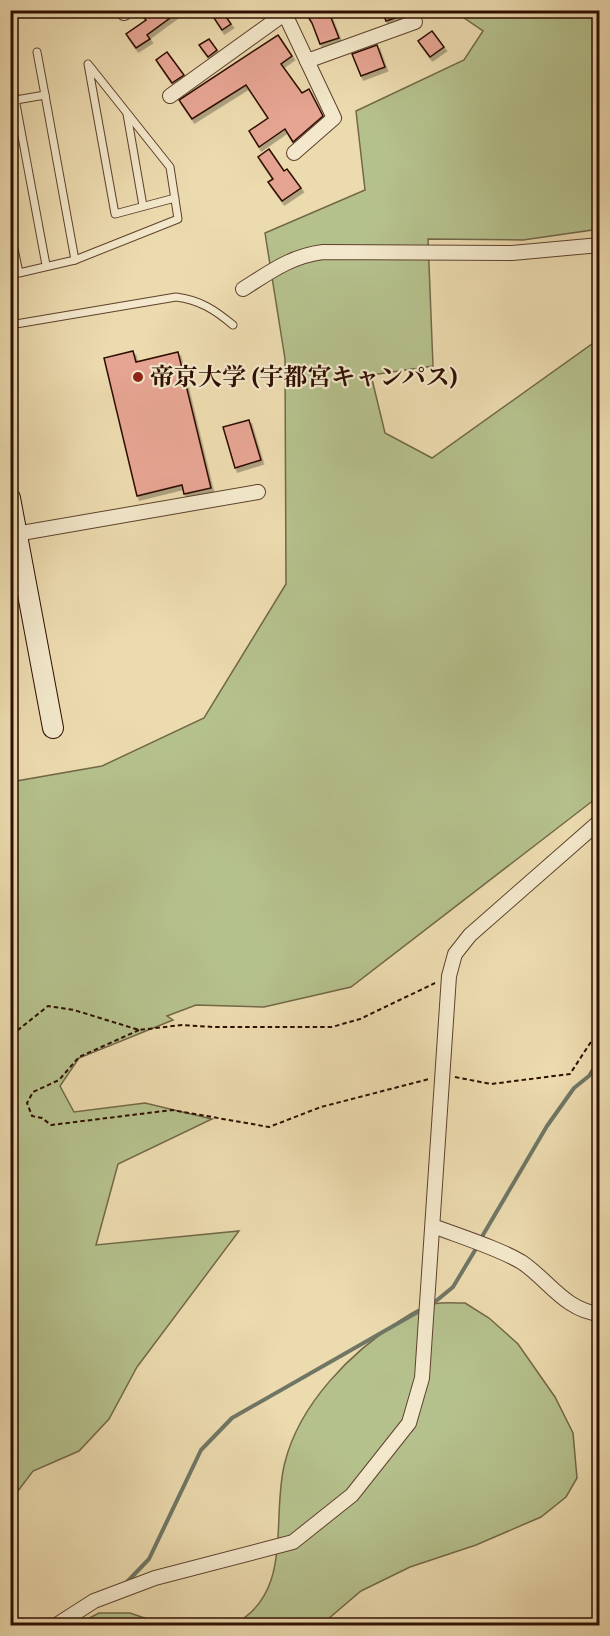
<svg xmlns="http://www.w3.org/2000/svg" width="610" height="1636" font-family="'Gentium Book Plus','Noto Serif JP',serif">
<style>
.green{fill:#b5c18d;stroke:#726847;stroke-width:1.5}
.lines{fill:none;stroke-linecap:round;stroke-linejoin:round}
.stream{stroke:#6f7664;stroke-width:4}
.building{fill:#e6a593;stroke:#2e0e01;stroke-width:1.5;filter:url(#shadow)}
.lane-casing{stroke:#5e412c;stroke-width:9}
.street-casing{stroke:#5e412c;stroke-width:16}
.secondary-casing{stroke:#2e0e01;stroke-width:22}
.path{stroke:#2e0e01;stroke-width:2;stroke-dasharray:4.5 3;stroke-linecap:butt}
.lane{stroke:#f3e8cb;stroke-width:7}
.street{stroke:#f3e8cb;stroke-width:14}
.secondary{stroke:#f3e8cb;stroke-width:20}
.poi-dot{fill:#8f2418;stroke:#f3e8cb;stroke-width:2}
.labels{text-anchor:middle;stroke-width:4.5;stroke-linejoin:round;paint-order:stroke}
.poi-label{font-size:24px;font-weight:bold;fill:#2e0e01;stroke:#f3e8cb;text-anchor:start}
</style>
<defs>
<filter id="shadow"><feDropShadow dx="2.5" dy="4" stdDeviation="0" flood-color="#0004"/></filter>
</defs>
<rect width="100%" height="100%" fill="#ecdbaf"/>
<filter id="stains"><feTurbulence type="fractalNoise" baseFrequency=".00333" numOctaves="4"/><feColorMatrix values="0 0 0 0 .2 0 0 0 0 .09 0 0 0 0 .02 0 0 0 .5 -.17"/></filter>
<radialGradient id="worn" r=".72"><stop offset=".6" stop-color="#630" stop-opacity="0"/><stop offset="1" stop-color="#630" stop-opacity=".3"/></radialGradient>
<g class="green">
<path d="M454,11H599V229L523,240L428,239L433,366L371,375L385,433L432,458L599,339V796L351,987L264,1007L196,1005L167,1016L173,1020L79,1058L60,1086L74,1112L145,1103L212,1119L118,1164L96,1245L239,1231L137,1367L109,1419L79,1451L33,1471L11,1500V782L102,766L204,718L286,584L285,359L265,233L365,190L356,111L464,60L483,31Z"/>
<path d="M465,1303L489,1318L518,1344L555,1397L573,1433L577,1478L566,1497L541,1517L476,1545L410,1567L361,1591L321,1625L230,1626C296,1596 270,1517 285,1462C300,1403 351,1352 401,1320C410,1314 422,1306 433,1304C443,1302 455,1303 465,1303Z"/>
<path d="M99,1613H130L165,1625H76Z"/>
</g>
<g class="lines">
<g class="stream">
<path d="M480,1240L547,1126L574,1088L589,1076L600,1059"/>
<path d="M430,1306L453,1287L477,1247"/>
<path d="M126,1583L149,1559L201,1450L232,1418L423,1309"/>
</g>
</g>
<g class="building">
<path d="M139,10H181L147,35L150,39L136,48L126,34L146,20Z"/>
<path d="M304,10H328L339,38L320,44L312,23Z"/>
<path d="M382,10H413V12L386,21Z"/>
<path d="M222,11L231,24L222,30L214,18Z"/>
<path d="M432,31L444,47L430,57L418,41Z"/>
<path d="M278,35L292,56L281,64L302,93L309,89L323,116L293,142L285,129L259,147L249,131L268,118L246,85L192,119L179,100Z"/>
<path d="M209,39L217,50L208,57L199,45Z"/>
<path d="M377,45L385,67L361,76L352,54Z"/>
<path d="M167,52L184,75L172,83L156,60Z"/>
<path d="M269,149L284,171L287,169L301,188L282,201L268,182L273,179L258,157Z"/>
<path d="M133,351L136,362L178,352L211,488L184,494L182,485L137,496L104,358Z"/>
<path d="M249,420L261,460L235,468L223,427Z"/>
</g>
<g class="lines">
<g class="lane-casing">
<g id="lane">
<path d="M37,52L45,95"/>
<path d="M10,72L46,265"/>
<path d="M10,101L45,95L75,260L19,273L10,229"/>
<path d="M127,114L143,206"/>
<path d="M75,260L178,219L170,167L88,64L115,214L175,198"/>
<path d="M10,325L176,297C200,300 215,310 233,325"/>
</g>
</g>
<g class="street-casing">
<g id="street">
<path d="M283,10L334,118L294,153"/>
<path d="M124,13L126,10"/>
<path d="M307,61L415,22"/>
<path d="M170,96L284,14"/>
<path d="M243,289C270,272 291,256 323,252L512,253L600,245"/>
<path d="M10,535L258,492"/>
<path d="M433,1226C459,1236 501,1249 523,1263C549,1281 566,1311 600,1314"/>
<path d="M55,1626L94,1601L155,1578L293,1542L352,1495L409,1423L422,1378L449,976L455,954L470,935L600,821"/>
</g>
</g>
<g class="secondary-casing">
<path id="secondary" d="M10,498L53,728"/>
</g>
<g class="path">
<path d="M139,1030L79,1057L59,1080L33,1092L27,1103L32,1116L42,1118L51,1125L172,1110L269,1127L321,1107L429,1079"/>
<path d="M10,1032L18,1030L48,1006L74,1010L139,1030L182,1025L214,1027H332L360,1019L435,983"/>
<path d="M455,1077L491,1084L570,1074L600,1028"/>
</g>
<use href="#lane" class="lane"/>
<use href="#street" class="street"/>
<use href="#secondary" class="secondary"/>
</g>
<circle class="poi-dot" cx="138" cy="377" r="6"/>
<g class="labels">
<g class="poi-label">
<text x="150" y="385">帝京大学 (宇都宮キャンパス)</text>
</g>
</g>
<rect width="610" height="1636" fill="none" stroke="#ecdbaf" stroke-width="36"/>
<rect x="12" y="12" width="586" height="1612" fill="none" stroke="#2e0e01" stroke-width="3"/>
<rect x="18" y="18" width="574" height="1600" fill="none" stroke="#2e0e01" stroke-width="1.5"/>
<rect width="100%" height="100%" filter="url(#stains)"/>
<rect width="100%" height="100%" fill="url(#worn)"/>
</svg>
